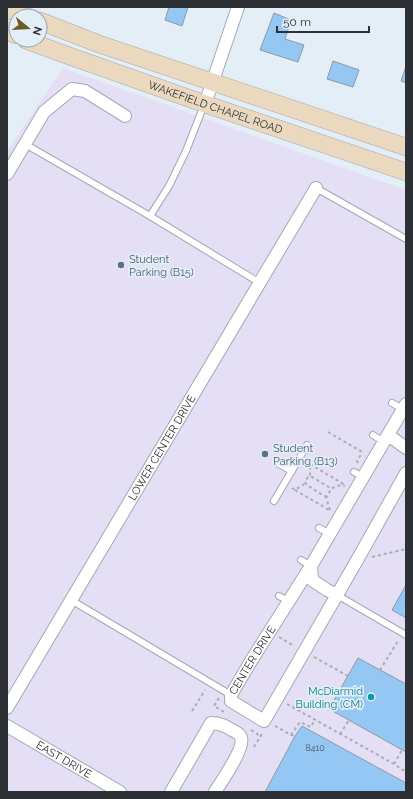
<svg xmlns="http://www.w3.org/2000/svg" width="413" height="799" font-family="Raleway,sans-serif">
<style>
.education{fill:#e4dff4}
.building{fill:#95c7f4;stroke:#9099a1}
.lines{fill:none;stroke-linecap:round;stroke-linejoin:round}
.service-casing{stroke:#a1aab3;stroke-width:8}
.minor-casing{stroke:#a1aab3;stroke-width:14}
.secondary-casing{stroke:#a1aab3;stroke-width:18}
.path{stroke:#a6adb5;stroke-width:2;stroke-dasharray:3 3;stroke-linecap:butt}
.service{stroke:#fff;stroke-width:6}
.minor{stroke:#fff;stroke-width:12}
.secondary{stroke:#ead8bf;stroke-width:17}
.service-dot{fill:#5c6f8a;stroke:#e4eef7;stroke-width:1.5}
.culture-dot{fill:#0f9aa8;stroke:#e4eef7;stroke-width:1.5}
.labels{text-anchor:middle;stroke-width:3.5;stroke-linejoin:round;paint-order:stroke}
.number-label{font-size:9px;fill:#475664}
.street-label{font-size:11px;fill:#2d3034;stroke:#e4eef7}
.service-label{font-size:11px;fill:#4e5e75;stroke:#e4eef7;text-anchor:start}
.culture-label{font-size:11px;fill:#0d838f;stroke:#e4eef7;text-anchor:end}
</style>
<rect width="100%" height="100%" fill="#e4eef7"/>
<path class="education" d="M63,68L406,190V792H7V151Z"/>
<g class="building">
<path d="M169,7H188L182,26L165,20Z"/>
<path d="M274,13L291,20L285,39L304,45L298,62L260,50Z"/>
<path d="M333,61L359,70L353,87L327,79Z"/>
<path d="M406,66V83L401,81Z"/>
<path d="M406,585V618L392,610Z"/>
<path d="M358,658L406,684V752L329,709Z"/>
<path d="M302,726L406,783V792H265L295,736Z"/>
</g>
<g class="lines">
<g class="service-casing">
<g id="service">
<path d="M25,144L150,216L260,283"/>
<path d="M316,188L406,239"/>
<path d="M150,216L169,186L186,151L204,105"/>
<path d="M392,403L403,409"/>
<path d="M373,435L384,442"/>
<path d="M279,464L292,471"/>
<path d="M354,472L363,477"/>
<path d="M274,501L307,445"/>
<path d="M319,528L330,534"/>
<path d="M301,560L311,566"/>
<path d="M337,595L406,635"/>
<path d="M279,596L288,601"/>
<path d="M71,600L231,695"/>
</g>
</g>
<g class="minor-casing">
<g id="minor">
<path d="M205,104L238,7"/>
<path d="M7,174L44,112L72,89L85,91L125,116"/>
<path d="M388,435L406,448"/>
<path d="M311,566L312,580L327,590L337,595L360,555L406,473"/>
<path id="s1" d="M337,595L264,721L231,701V695L251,661L311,566L406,404"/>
<path id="s2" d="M7,708L316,188"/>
<path id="s3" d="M7,726L120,792"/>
<path d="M171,792L211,723C220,723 225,726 232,730C236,732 240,734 241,738C245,748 221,782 215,792"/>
</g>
</g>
<g class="secondary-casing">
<g id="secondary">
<path d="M7,9L26,16"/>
<path d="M40,21L99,44L406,147"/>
<path d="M7,31L16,35"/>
<path id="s4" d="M26,40L61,53L205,104L406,172"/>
</g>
</g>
<g class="path">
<path d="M328,432L364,453"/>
<path d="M307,462L310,464V477"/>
<path d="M358,463L357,461L362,453"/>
<path d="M310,464L345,485"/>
<path d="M292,488L295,490L306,483"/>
<path d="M295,490L329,510"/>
<path d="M327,497L324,496L307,485L305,482L308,477H312L332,489"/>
<path d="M330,510L326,498C331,489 333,484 345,486"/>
<path d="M372,557L406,549"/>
<path d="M279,637L294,646"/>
<path d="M314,657L348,676"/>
<path d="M380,670L398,641"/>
<path d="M219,698L214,706L224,712"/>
<path d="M287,704L394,764L406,772"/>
<path d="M192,711L205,690"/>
<path d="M275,726L291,735L295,736"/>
<path d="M251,730L260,736"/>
<path d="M340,734L349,720"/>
<path d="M291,735L300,722L311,727L315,719"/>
<path d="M254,747L263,732"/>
<path d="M394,764L402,750"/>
</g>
<use href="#service" class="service"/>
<use href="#minor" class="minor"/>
<use href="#secondary" class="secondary"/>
</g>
<g class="service-dot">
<circle cx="121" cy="265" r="4"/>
<circle cx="265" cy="454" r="4"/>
</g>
<circle class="culture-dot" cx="371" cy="697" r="4"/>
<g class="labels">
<g class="number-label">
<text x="315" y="751">8410</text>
</g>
<g class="street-label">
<text dy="4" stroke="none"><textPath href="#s4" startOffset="201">WAKEFIELD CHAPEL ROAD</textPath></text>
<text dy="4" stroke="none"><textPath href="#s2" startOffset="303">LOWER CENTER DRIVE</textPath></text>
<text dy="4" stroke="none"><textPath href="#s1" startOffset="231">CENTER DRIVE</textPath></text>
<text dy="4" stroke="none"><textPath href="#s3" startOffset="66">EAST DRIVE</textPath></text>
</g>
<g class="service-label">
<text x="129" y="263">Student<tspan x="129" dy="13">Parking (B15)</tspan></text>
<text x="273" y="452">Student<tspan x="273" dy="13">Parking (B13)</tspan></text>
</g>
<g class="culture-label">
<text x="363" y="695">McDiarmid<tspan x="363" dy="13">Building (CM)</tspan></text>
</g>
</g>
<rect width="413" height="799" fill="none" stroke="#2d3034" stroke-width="16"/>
<g transform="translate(28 28) rotate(108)"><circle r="19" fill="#e4eef7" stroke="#9ba2a9"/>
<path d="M0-3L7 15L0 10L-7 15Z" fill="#695a27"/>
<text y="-6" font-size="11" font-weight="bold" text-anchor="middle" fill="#2d3034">N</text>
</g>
<path d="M277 26v6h92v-6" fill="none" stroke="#2d3034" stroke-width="2"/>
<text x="283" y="26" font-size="12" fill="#2d3034" stroke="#e4eef7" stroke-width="3" paint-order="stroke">50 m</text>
</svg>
